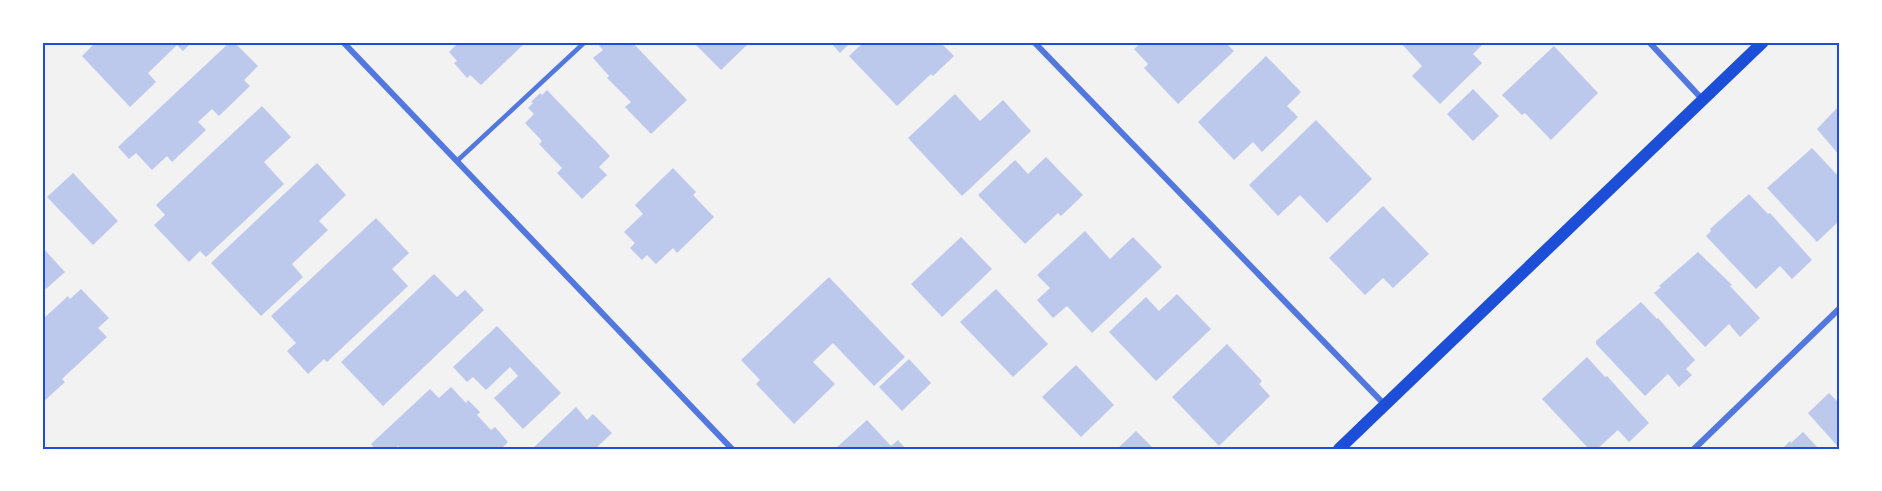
<svg xmlns="http://www.w3.org/2000/svg" width="1882" height="491" font-family="Helvetica,sans-serif">
<style>
.building{fill:#bdc9ec}
.lines{fill:none;stroke-linecap:round;stroke-linejoin:round}
.service{stroke:#5277de;stroke-width:4.5}
.minor{stroke:#5277de;stroke-width:6}
.secondary{stroke:#1d4ed8;stroke-width:12}
.neatline{fill:none;stroke:#1d4ed8;stroke-width:2}
</style>
<rect width="100%" height="100%" fill="#f2f2f2"/>
<g class="building">
<path d="M96,42H192L183,51L177,45L148,73L156,82L130,107L82,56Z"/>
<path d="M230,42H234L258,66L244,80L250,86L219,116L212,109L198,122L206,130L172,162L167,156L152,170L136,153L129,159L118,147Z"/>
<path d="M459,42H526L481,85L470,75L467,78L454,63L457,61L449,52Z"/>
<path d="M596,42H632L687,100L651,134L625,107L631,102L607,78L609,76L593,58L603,50Z"/>
<path d="M693,42H750L721,70Z"/>
<path d="M830,42H851L840,53Z"/>
<path d="M864,42H940L954,56L933,76L931,74L897,106L849,56Z"/>
<path d="M1142,42H1225L1234,51L1178,104L1144,68L1148,64L1134,49Z"/>
<path d="M1400,42H1485L1473,54L1482,63L1440,104L1412,76L1422,66Z"/>
<path d="M1554,46L1598,93L1551,140L1525,113L1522,115L1502,95Z"/>
<path d="M1266,56L1301,92L1287,106L1298,117L1262,152L1253,142L1234,160L1198,122Z"/>
<path d="M1473,89L1499,116L1473,141L1447,114Z"/>
<path d="M547,90L610,156L599,167L607,175L582,199L557,173L562,168L539,144L542,141L525,123L534,114L528,108L533,103L531,102L540,93L542,95Z"/>
<path d="M955,94L980,121L1003,100L1031,131L962,196L908,138Z"/>
<path d="M1840,105V156L1817,129Z"/>
<path d="M262,106L291,137L264,162L284,184L206,257L200,251L189,262L154,225L165,215L156,205Z"/>
<path d="M1316,120L1372,179L1327,223L1300,195L1278,216L1249,185Z"/>
<path d="M1812,148L1840,178V220L1817,242L1767,188Z"/>
<path d="M1046,157L1083,195L1061,216L1058,213L1025,244L978,195L1015,160L1028,174Z"/>
<path d="M317,163L346,195L319,221L328,230L292,264L303,277L261,316L211,263Z"/>
<path d="M673,168L696,192L693,195L714,217L677,253L673,248L656,264L647,255L642,260L630,248L635,243L624,232L643,214L635,205Z"/>
<path d="M73,173L118,221L93,245L47,197Z"/>
<path d="M1749,194L1768,214L1770,213L1812,260L1792,279L1780,266L1756,289L1706,236L1711,231L1710,229Z"/>
<path d="M1383,206L1429,254L1393,288L1383,278L1365,295L1329,258Z"/>
<path d="M376,218L409,253L392,269L408,286L327,362L324,359L308,374L287,351L296,343L271,316Z"/>
<path d="M1085,231L1110,259L1133,237L1162,267L1092,333L1067,306L1053,318L1037,300L1050,288L1037,275Z"/>
<path d="M961,237L992,269L942,317L911,284Z"/>
<path d="M42,247L65,272L46,289L44,287L42,289Z"/>
<path d="M1698,252L1732,285L1730,286L1760,318L1740,337L1729,324L1705,347L1654,293L1661,287L1659,286Z"/>
<path d="M434,274L457,297L465,290L484,310L383,406L341,362Z"/>
<path d="M829,277L905,357L874,386L833,343L813,362L835,384L794,424L756,384L760,380L741,360Z"/>
<path d="M81,289L109,318L98,328L107,337L62,379L65,382L42,403V320L68,296L70,299Z"/>
<path d="M996,289L1048,344L1013,377L960,322Z"/>
<path d="M1177,294L1211,329L1156,381L1109,332L1146,297L1159,311Z"/>
<path d="M1641,302L1657,319L1658,318L1695,360L1686,369L1692,375L1679,387L1668,374L1645,396L1596,344V341Z"/>
<path d="M497,326L561,393L523,429L494,398L518,376L510,367L486,390L473,377L467,382L453,367Z"/>
<path d="M1227,344L1262,381L1259,384L1270,396L1219,446L1172,397Z"/>
<path d="M1587,357L1605,377L1607,376L1649,423L1629,442L1618,430L1597,449H1589L1542,399Z"/>
<path d="M909,359L931,383L902,411L879,387Z"/>
<path d="M1076,365L1114,405L1081,437L1042,397Z"/>
<path d="M451,387L466,403L468,400L480,412L477,415L491,430L495,427L508,442L501,449H401L398,446L395,449H375L371,444L430,389L439,398Z"/>
<path d="M1829,393L1840,404V449L1808,413Z"/>
<path d="M576,407L587,420L593,414L612,433L595,449H532Z"/>
<path d="M867,420L891,446L898,440L906,449H835Z"/>
<path d="M1136,431L1154,449H1117Z"/>
<path d="M1803,432L1819,449H1782L1790,441L1791,443Z"/>
</g>
<g class="lines">
<path class="service" d="M457,161L585,42"/>
<g class="minor">
<path d="M343,42L732,449"/>
<path d="M1034,42L1385,405"/>
<path d="M1649,42L1703,100"/>
<path d="M1694,449L1840,308"/>
</g>
<path class="secondary" d="M1339,449L1763,42"/>
</g>
<rect width="1882" height="491" fill="none" stroke="#ffffff" stroke-width="87"/>
<rect x="44" y="44" width="1794" height="404" class="neatline"/>
</svg>
